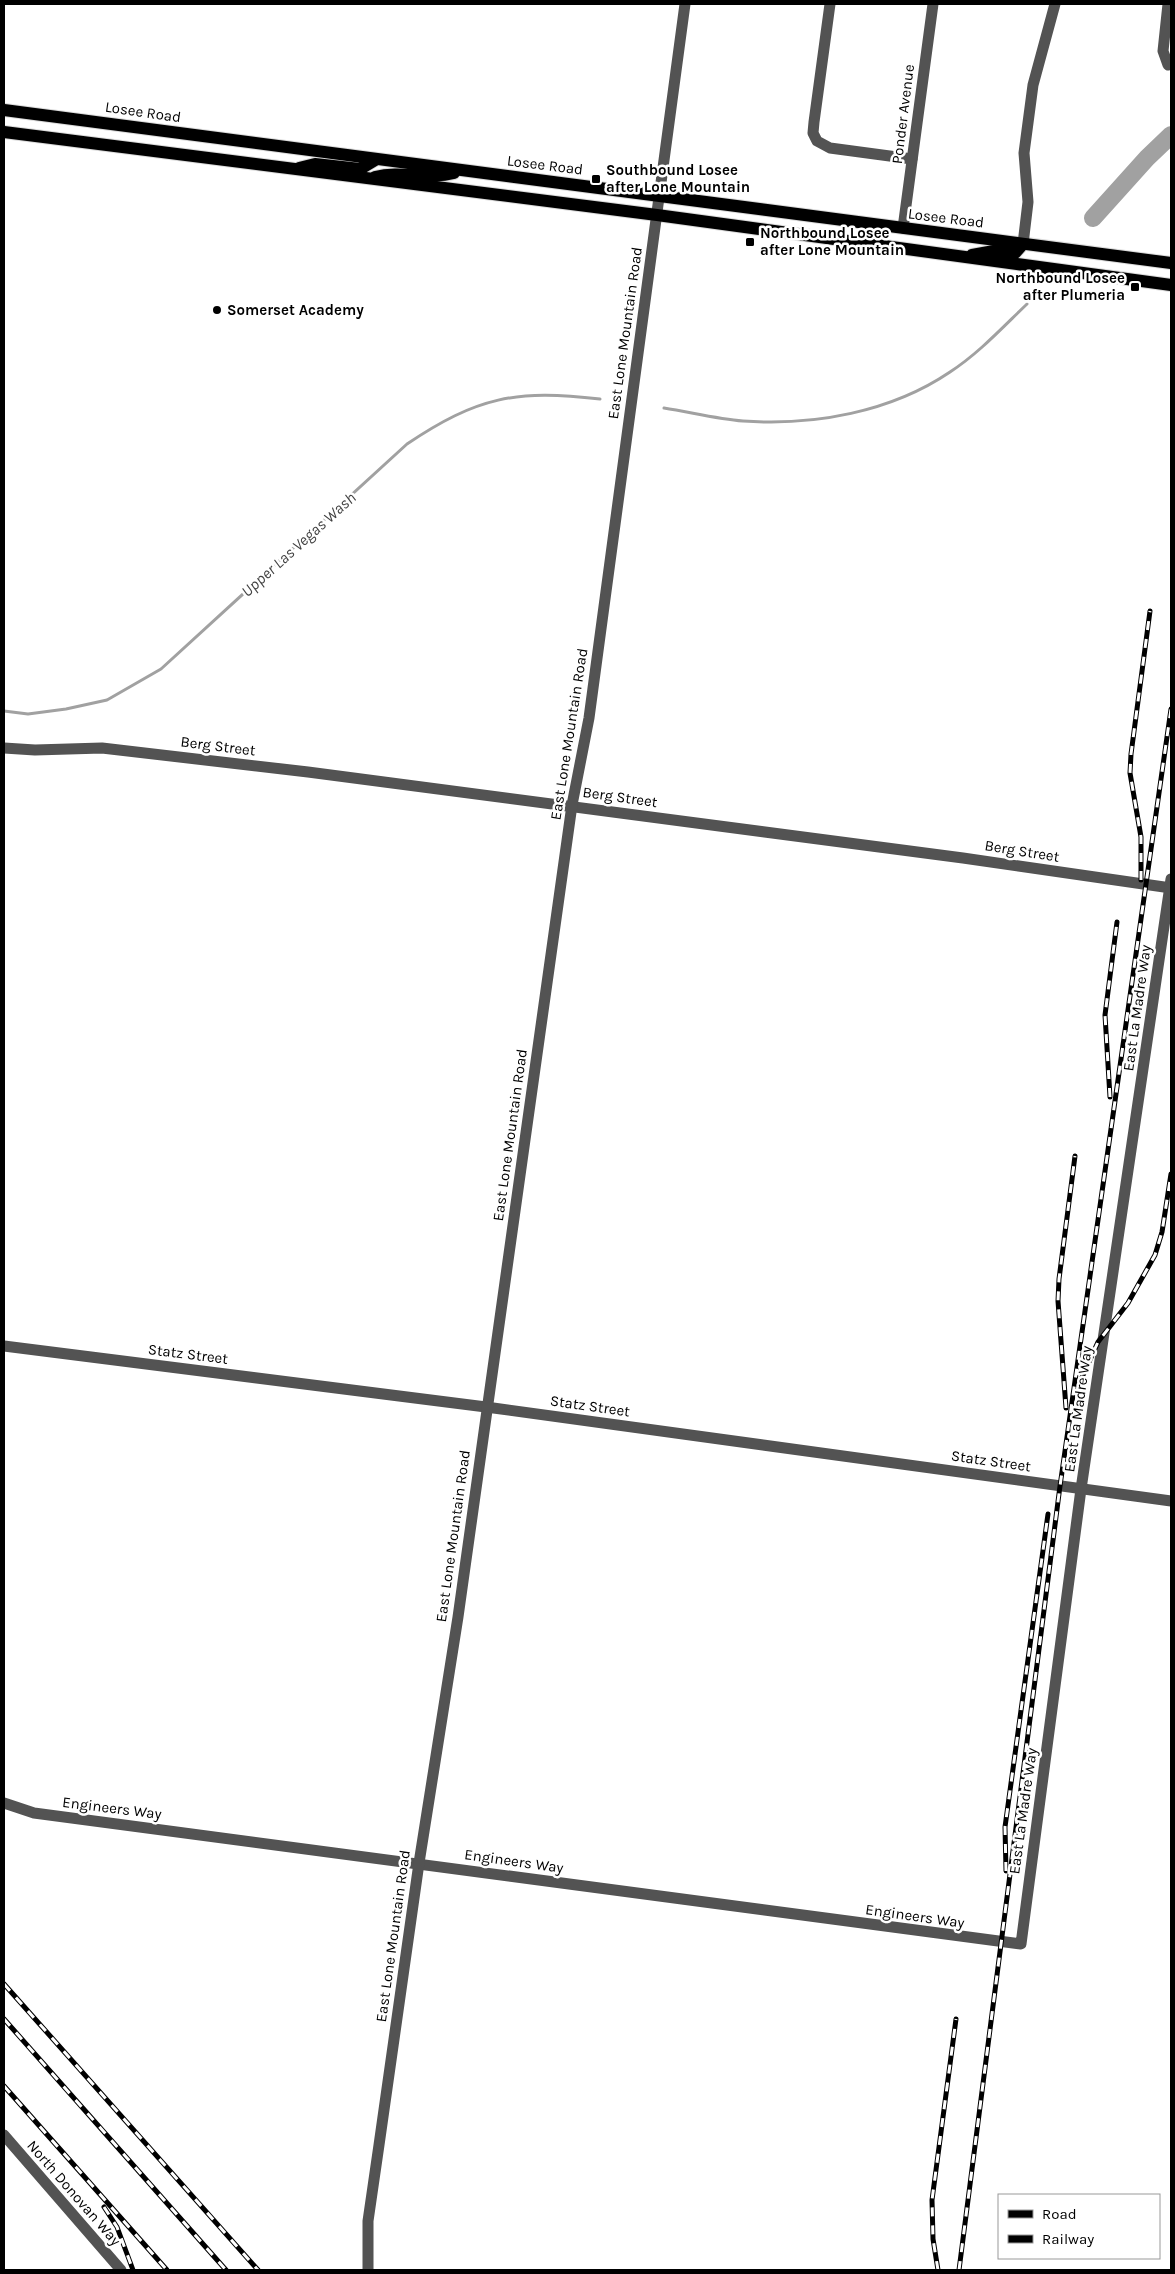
<svg xmlns="http://www.w3.org/2000/svg" width="1175" height="2274" font-family="Karla,sans-serif">
<style>
.lines{fill:none;stroke-linecap:round;stroke-linejoin:round}
.stream{stroke:#a1a1a1;stroke-width:3}
.river{stroke:#a1a1a1;stroke-width:18}
.major-casing{stroke:#dbdbdb;stroke-width:14}
.minor{stroke:#535353;stroke-width:11}
.major{stroke:#000;stroke-width:12}
.rail-casing{stroke:#000;stroke-width:5}
.rail{stroke:#fff;stroke-width:3;stroke-dasharray:9;stroke-linecap:butt}
.poi-dot{fill:#000;stroke:#fff;stroke-width:2}
.labels{text-anchor:middle;stroke-width:5;stroke-linejoin:round;paint-order:stroke}
.street-label{font-size:15px;fill:#000;stroke:#fff}
.poi-label{font-size:15px;font-weight:bold;fill:#000;stroke:#fff;text-anchor:start}
.water-label{font-size:16px;font-style:italic;fill:#424242;stroke:#fff}
</style>
<rect width="100%" height="100%" fill="#fff"/>
<g class="lines">
<g class="stream">
<path d="M664,408C690,412 717,419 743,421C814,426 891,412 950,372C979,353 1002,328 1027,304"/>
<path d="M4,711L28,714L66,709L107,700L161,669L407,444C477,397 516,389 600,399"/>
</g>
<path class="river" d="M1093,218L1147,158L1171,135"/>
<g class="major-casing">
<g id="major">
<path d="M4,110L1171,263"/>
<path d="M4,132L657,215L1171,285"/>
<path d="M299,168L315,164L360,169L375,160"/>
<path d="M375,177C402,170 427,180 454,173"/>
<path d="M972,255L994,251L1015,253L1023,244"/>
</g>
</g>
<g class="minor">
<path d="M830,4L814,122L813,133L817,141L830,148L912,159"/>
<path d="M1168,65L1163,51L1168,4"/>
<path d="M903,228L933,4"/>
<path d="M1023,244L1028,202L1024,153L1033,85L1055,4"/>
<path d="M4,748L35,750L102,748L308,772L963,858L1171,888"/>
<path d="M4,1346L486,1407L1171,1501"/>
<path d="M4,1803L34,1813L1021,1944L1081,1489L1171,879"/>
<path d="M4,2135L121,2270"/>
<path d="M368,2270V2221L379,2145L419,1863L458,1617L572,805L589,718L685,4"/>
</g>
<use href="#major" class="major"/>
<g class="rail-casing">
<g id="rail">
<path d="M1141,880V837L1130,773L1131,754L1150,611"/>
<path d="M1110,1097L1105,1015L1117,922"/>
<path d="M1079,1384L1098,1342L1128,1303L1155,1255L1162,1232L1171,1174"/>
<path d="M1066,1408L1058,1301L1059,1279L1075,1156"/>
<path d="M1006,1871L1005,1827L1048,1514"/>
<path d="M4,1984L258,2270"/>
<path d="M4,2019L226,2270"/>
<path d="M4,2086L167,2270"/>
<path d="M104,2207L117,2227L133,2270"/>
<path d="M938,2270L933,2239L932,2200L956,2019"/>
<path d="M959,2270L1060,1486L1171,709"/>
</g>
</g>
<use href="#rail" class="rail"/>
</g>
<g class="poi-dot">
<rect x="591" y="174" width="10" height="10" rx="2.5"/>
<rect x="745" y="237" width="10" height="10" rx="2.5"/>
<rect x="1130" y="282" width="10" height="10" rx="2.5"/>
<circle cx="217" cy="310" r="5"/>
</g>
<g class="labels">
<g class="street-label">
<text transform="translate(143 112) rotate(8)" y="5">Losee Road</text>
<text transform="translate(903 114) rotate(-83)" y="5">Ponder Avenue</text>
<text transform="translate(545 165) rotate(7)" y="5">Losee Road</text>
<text transform="translate(946 218) rotate(7)" y="5">Losee Road</text>
<text transform="translate(625 333) rotate(-82)" y="5">East Lone Mountain Road</text>
<text transform="translate(569 734) rotate(-81)" y="5">East Lone Mountain Road</text>
<text transform="translate(218 746) rotate(7)" y="5">Berg Street</text>
<text transform="translate(620 797) rotate(8)" y="5">Berg Street</text>
<text transform="translate(1022 851) rotate(9)" y="5">Berg Street</text>
<text transform="translate(1137 1008) rotate(-82)" y="5">East La Madre Way</text>
<text transform="translate(510 1135) rotate(-82)" y="5">East Lone Mountain Road</text>
<text transform="translate(188 1354) rotate(7)" y="5">Statz Street</text>
<text transform="translate(590 1406) rotate(8)" y="5">Statz Street</text>
<text transform="translate(1078 1409) rotate(-82)" y="5">East La Madre Way</text>
<text transform="translate(991 1461) rotate(8)" y="5">Statz Street</text>
<text transform="translate(453 1536) rotate(-82)" y="5">East Lone Mountain Road</text>
<text transform="translate(112 1808) rotate(7)" y="5">Engineers Way</text>
<text transform="translate(1023 1811) rotate(-82)" y="5">East La Madre Way</text>
<text transform="translate(514 1861) rotate(8)" y="5">Engineers Way</text>
<text transform="translate(915 1916) rotate(8)" y="5">Engineers Way</text>
<text transform="translate(393 1936) rotate(-82)" y="5">East Lone Mountain Road</text>
<text transform="translate(74 2193) rotate(49)" y="5">North Donovan Way</text>
</g>
<g class="poi-label">
<text x="606" y="175">Southbound Losee<tspan x="606" dy="17">after Lone Mountain</tspan></text>
<text x="760" y="238">Northbound Losee<tspan x="760" dy="17">after Lone Mountain</tspan></text>
<text x="1125" y="283" text-anchor="end">Northbound Losee<tspan x="1125" dy="17">after Plumeria</tspan></text>
<text x="227" y="315">Somerset Academy</text>
</g>
<g class="water-label">
<text transform="translate(298 544) rotate(-42)" y="6">Upper Las Vegas Wash</text>
</g>
</g>
<rect width="1175" height="2274" fill="none" stroke="#000000" stroke-width="10"/>
<rect x="998" y="2194" width="162" height="65" fill="#ffffff" stroke="#999999"/>
<rect x="1008" y="2210" width="25" height="8" fill="#000000" stroke="#999999"/>
<text x="1042" y="2219" font-size="15" fill="#000000">Road</text>
<rect x="1008" y="2235" width="25" height="8" fill="#000000" stroke="#999999"/>
<text x="1042" y="2244" font-size="15" fill="#000000">Railway</text>
</svg>
